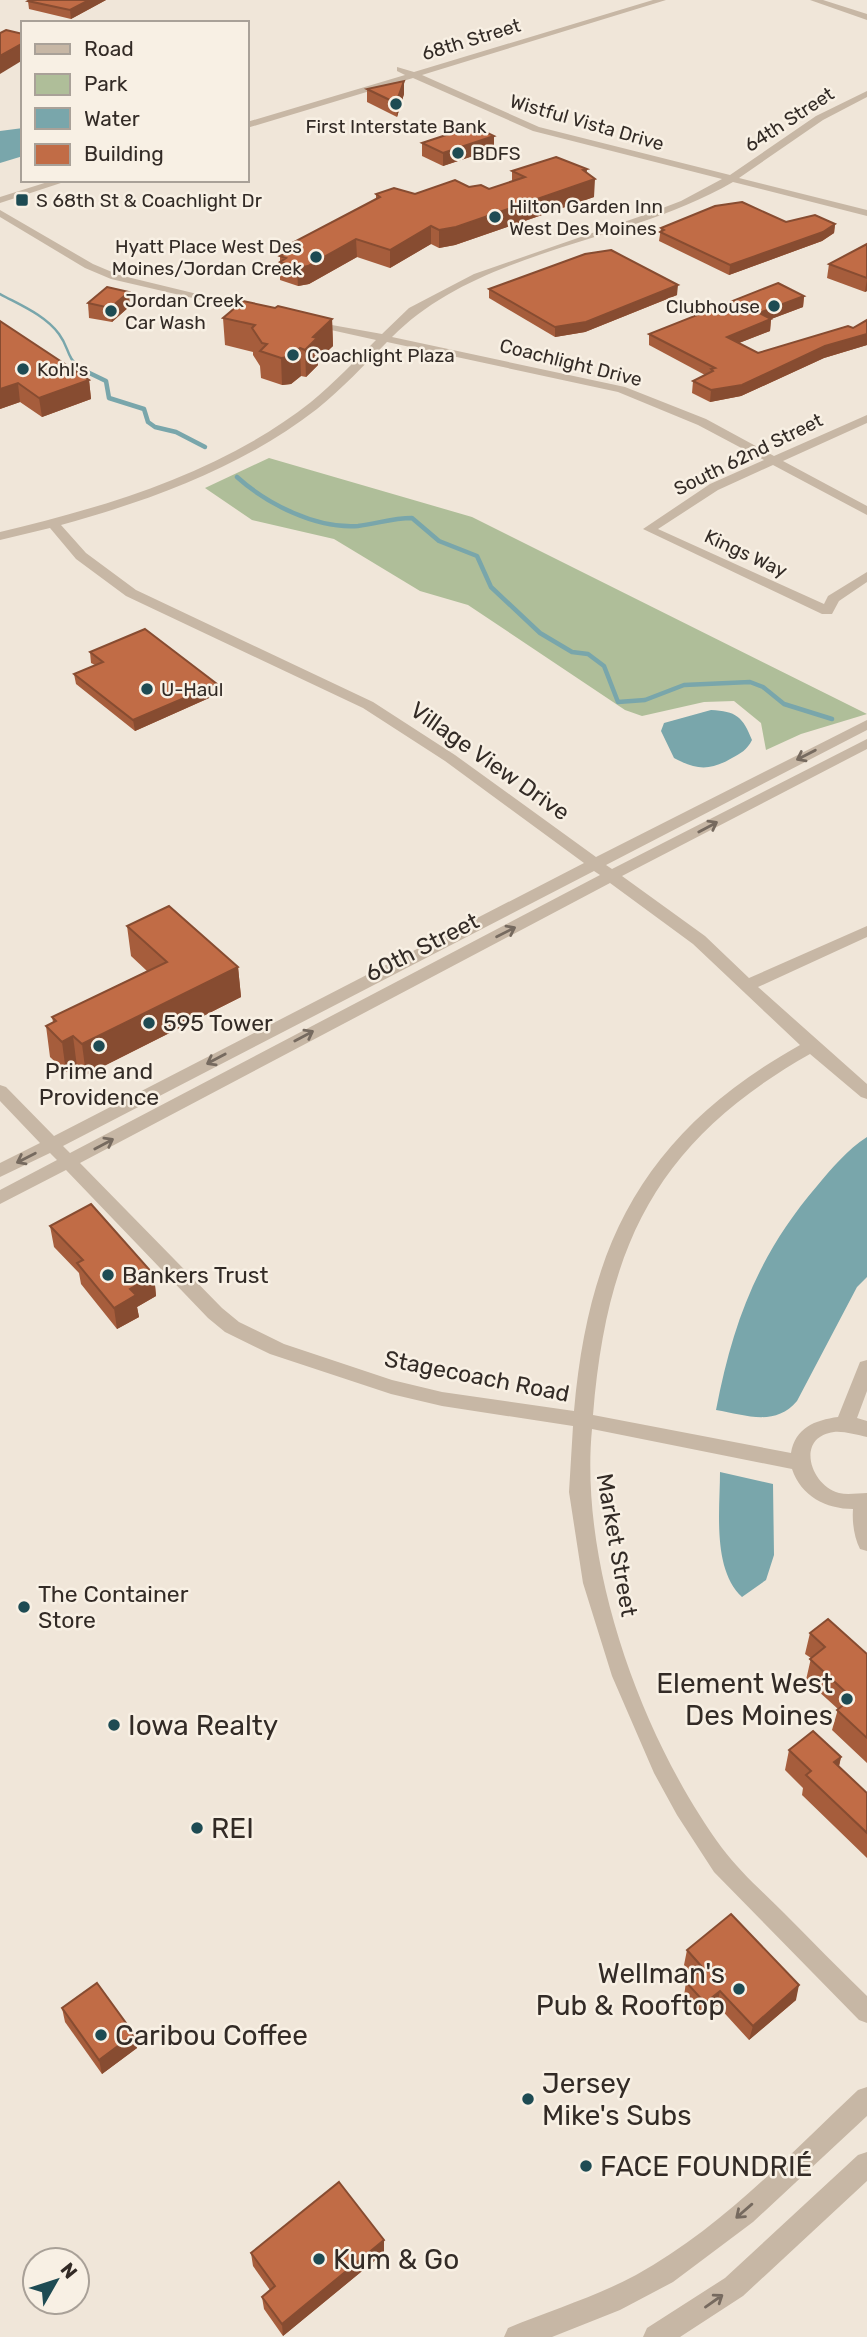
<svg xmlns="http://www.w3.org/2000/svg" width="867" height="2337" font-family="Rubik,sans-serif">
<style>
.green{fill:#afbe99}
.water{fill:#79a6ab}
.lines{fill:none;stroke-linecap:round;stroke-linejoin:round}
.stream-far1{stroke:#79a6ab;stroke-width:2.5}
.stream{stroke:#79a6ab;stroke-width:4.5}
.minor{fill:#c7b7a5;fill-rule:evenodd}
.wall{fill:#a65d3c}
.shaded-wall{fill:#874c31}
.building{fill:#c16c46;stroke:#874c31;stroke-width:2}
.oneway{stroke:#766a5f}
.poi-dot{fill:#1e4b53;stroke:#f8f0e4;stroke-width:2.5}
.labels{text-anchor:middle;stroke-width:5;stroke-linejoin:round;paint-order:stroke}
.far-street-label{font-size:19px;fill:#332b26;stroke:#f8f0e4}
.far-poi-label{font-size:19px;fill:#332b26;stroke:#f8f0e4;text-anchor:start}
.street-label{font-size:23px;fill:#332b26;stroke:#f8f0e4}
.poi-label{font-size:23px;fill:#332b26;stroke:#f8f0e4;text-anchor:start}
.near-poi-label{font-size:28px;fill:#332b26;stroke:#f8f0e4;text-anchor:start}
</style>
<rect width="100%" height="100%" fill="#f0e6d9"/>
<path class="green" d="M269,458L472,517L867,714L801,734L766,750L761,723L734,701L704,702L642,716L625,710L468,605L420,591L334,539L252,520L205,488Z"/>
<g class="water">
<path d="M23,128V156L0,163V131Z"/>
<path d="M711,710C736,711 743,717 752,740C747,750 741,753 732,758C710,771 696,770 674,758L661,731L664,723Z"/>
<path d="M867,1137V1277L857,1287L797,1401C775,1427 746,1415 716,1410C733,1322 758,1255 817,1186C832,1168 847,1150 867,1137Z"/>
<path d="M720,1472L773,1484L774,1555L766,1580L742,1597C712,1569 720,1510 720,1472Z"/>
</g>
<g class="lines">
<path class="stream-far1" d="M0,294C20,305 45,315 59,334C70,349 65,355 81,370"/>
<g class="stream">
<path d="M79,368L106,381L109,398L144,409L148,422L155,427L176,432L205,447"/>
<path d="M237,477C267,504 316,529 358,526C376,524 392,518 412,518L439,541L477,556L491,587L540,633L572,652L588,654L604,666L618,702L645,700L684,685L750,682L763,687L784,704L832,719"/>
</g>
<g class="minor">
<path d="M653,0H666L422,75L539,127L730,175L816,116L867,91V97L823,120L739,178L867,210V216L733,182C627,244 480,248 392,337L625,387L706,419L774,456L867,415V423L783,461L867,506V515L773,465L718,490L658,529L824,604L828,596L867,572V582L839,601L832,614H822L643,529L710,484L764,460L698,425L618,392L387,342C364,365 342,389 317,409C242,467 152,500 61,525L86,553L136,590L373,702L455,755L596,857L867,720V730L606,865L612,869L867,739V749L622,876L705,936L749,978L867,926V937L758,987L867,1084V1099L861,1097L810,1054C658,1140 607,1243 593,1415L791,1453C795,1428 815,1420 838,1417L860,1362L867,1360V1391L857,1418L867,1421V1437C857,1435 844,1431 834,1432C795,1437 810,1485 839,1493C848,1495 858,1493 867,1493V1551L860,1549C854,1537 852,1522 853,1509C826,1509 801,1496 792,1469L592,1429C579,1565 642,1739 722,1848C740,1872 763,1892 784,1913C812,1941 839,1969 867,1996V2023L859,2020L714,1872L677,1815L654,1773L612,1676L583,1583L569,1492L573,1426L442,1406L391,1394L270,1354L225,1332L208,1318L66,1170L0,1204V1190L57,1160L50,1153L0,1177V1163L40,1143L0,1101V1085L6,1087L54,1136L584,863L445,761L363,708L126,596L76,559L50,528L0,540V532C108,506 221,473 311,402C334,383 355,361 376,340L304,324V320L382,334L409,308L474,274L647,214L681,201L722,179L533,131L413,78L247,128V122L405,75L397,71V67L414,72ZM594,871L600,875L70,1153L63,1146ZM610,883L693,944L800,1045C647,1131 589,1239 574,1411L442,1392L392,1380L284,1344L239,1322L222,1308L80,1163Z"/>
<path d="M810,0H823L867,14V20Z"/>
<path d="M54,180H70L0,203V197Z"/>
<path d="M0,210L93,264L119,275L267,311L261,314L111,279L85,268L0,217Z"/>
<path d="M867,2087V2116L753,2222L673,2282L620,2310L552,2337H504L508,2328C551,2310 595,2297 636,2275C720,2229 789,2155 858,2090Z"/>
<path d="M867,2152V2181L743,2296L680,2337H643L647,2328L725,2278L858,2155Z"/>
</g>
</g>
<g class="wall">
<path d="M106,0L71,19L29,9L28,1Z"/>
<path d="M404,81V94L397,117L367,102V89Z"/>
<path d="M422,143L494,149L443,166L422,156Z"/>
<path d="M512,171L587,173L594,197L455,245L439,248L431,244L390,268L357,257L309,284L298,286L280,280V256L292,250V243L376,199V194H415L469,187L489,189L512,182Z"/>
<path d="M786,222L835,224L834,233L822,241L729,275L659,241L661,228Z"/>
<path d="M867,244V291L865,292L827,278L829,264Z"/>
<path d="M489,289L677,295L585,332L555,337L489,298Z"/>
<path d="M804,296L803,307L771,319L770,331L739,343L758,353L853,328L867,320V345L824,358L741,396L710,402L692,393L693,381L705,375L649,345V334Z"/>
<path d="M88,303L130,306L112,322L89,318Z"/>
<path d="M223,318L332,319L333,346L318,360V365L306,377L301,376L291,384L282,385L261,378L260,366L253,355V352L225,345Z"/>
<path d="M0,321L89,380L91,399L42,417L20,402L0,409Z"/>
<path d="M90,652L218,694L135,731L76,684L74,674L95,665L91,663Z"/>
<path d="M127,926L238,967L241,997L86,1075L77,1067L66,1072L50,1057L46,1026L53,1022L52,1017L147,971L131,956Z"/>
<path d="M50,1226L154,1275L156,1296L137,1307L139,1317L117,1329L81,1284L79,1273L54,1247Z"/>
<path d="M810,1633L867,1654V1763L832,1730L838,1709L806,1680L811,1658L805,1654Z"/>
<path d="M789,1750L841,1757L839,1767L867,1793V1858L802,1795L803,1788L785,1770Z"/>
<path d="M687,1950L796,2000L749,2040L717,2005L703,2017L684,1996L686,1982L694,1975L684,1965Z"/>
<path d="M62,2008L137,2048L102,2074L65,2022Z"/>
<path d="M251,2253H384L283,2336L264,2309L262,2297L270,2290L253,2266Z"/>
</g>
<g class="shaded-wall">
<path d="M89,0H106L71,19L70,10Z"/>
<path d="M23,43V60L0,74V56Z"/>
<path d="M404,81V94L397,117L396,103Z"/>
<path d="M494,136V149L443,166V153Z"/>
<path d="M587,169L586,182L595,179L594,197L455,245L439,248V230Z"/>
<path d="M835,224L834,233L822,241L729,275L730,265Z"/>
<path d="M431,226V244L390,268V250Z"/>
<path d="M356,239L357,257L309,284L298,286L297,268Z"/>
<path d="M867,278V291L865,292Z"/>
<path d="M678,285L677,295L585,332L555,337V327Z"/>
<path d="M129,292L130,306L112,322L110,308Z"/>
<path d="M804,296L803,307L758,324L759,313Z"/>
<path d="M332,319L333,346L318,360V365L306,377L305,350L313,337Z"/>
<path d="M771,319L770,331L726,348L727,337Z"/>
<path d="M867,334V345L824,358L741,396L710,402L711,390L825,346Z"/>
<path d="M300,348L301,376L291,384L282,385L281,358Z"/>
<path d="M89,380L91,399L42,417L39,398Z"/>
<path d="M18,383L20,402L0,409V389Z"/>
<path d="M217,684L218,694L135,731L133,720Z"/>
<path d="M238,967L241,997L86,1075L82,1044Z"/>
<path d="M73,1036L77,1067L66,1072L62,1042Z"/>
<path d="M154,1275L156,1296L137,1307L139,1317L117,1329L114,1308L130,1289Z"/>
<path d="M841,1757L836,1777L834,1762Z"/>
<path d="M799,1985L796,2000L749,2040L753,2026Z"/>
<path d="M720,1991L717,2005L703,2017L705,2003Z"/>
<path d="M134,2034L137,2048L102,2074L99,2060Z"/>
<path d="M384,2240V2253L283,2336L282,2324Z"/>
</g>
<g class="building">
<path d="M30,0H89L70,10L28,1Z"/>
<path d="M6,30L23,34V43L0,56V33Z"/>
<path d="M404,81L396,103L367,89Z"/>
<path d="M473,126L494,136L443,153L422,143Z"/>
<path d="M556,157L587,169L583,170L595,179L456,227L439,230L431,226L390,250L356,239L308,266L297,268L280,262L286,258L280,256L300,246L292,243L380,197L376,194L394,188L415,194L455,180L469,187L481,185L489,189L525,177L512,171Z"/>
<path d="M742,202L786,222L815,215L835,224L823,232L730,265L660,232L664,230L661,228L715,206Z"/>
<path d="M867,244V278L829,264Z"/>
<path d="M611,250L678,285L586,322L555,327L489,289L585,254Z"/>
<path d="M778,283L804,296L759,313L771,319L727,337L758,353L848,326L853,328L867,320V334L825,346L742,385L711,390L693,381L713,371L711,369L715,368L649,334Z"/>
<path d="M107,287L129,292L110,308L88,303Z"/>
<path d="M243,301L275,308L278,306L332,319L313,337L317,338L305,350L300,348L290,357L281,358L260,351L267,344L262,343L252,328L255,325L223,318Z"/>
<path d="M0,321L89,380L39,398L18,383L0,389Z"/>
<path d="M145,629L217,684L133,720L74,674L103,662L90,652Z"/>
<path d="M169,906L238,967L82,1044L73,1036L62,1042L46,1026L56,1021L52,1017L167,962L127,926Z"/>
<path d="M91,1204L154,1275L130,1289L136,1295L114,1308L77,1263L83,1260L50,1226Z"/>
<path d="M828,1619L867,1654V1738L837,1710L852,1698L810,1659L825,1647L810,1633Z"/>
<path d="M813,1731L841,1757L834,1762L867,1793V1833L806,1775L811,1771L789,1750Z"/>
<path d="M731,1914L799,1985L753,2026L720,1991L705,2003L686,1982L703,1968L687,1950Z"/>
<path d="M97,1983L134,2034L99,2060L62,2008Z"/>
<path d="M339,2182L384,2240L282,2324L262,2297L275,2286L251,2253Z"/>
</g>
<defs><path id="oneway-shaft" d="M-6 0H5M1.5-3L5.5 0L1.5 3" fill="none" stroke-width="1.6" stroke-linecap="round" stroke-linejoin="round" transform="scale(1.75)"/></defs>
<g class="oneway">
<use href="#oneway-shaft" transform="translate(806 755) rotate(153)"/>
<use href="#oneway-shaft" transform="translate(708 827) rotate(-28)"/>
<use href="#oneway-shaft" transform="translate(506 932) rotate(-27)"/>
<use href="#oneway-shaft" transform="translate(304 1036) rotate(-28)"/>
<use href="#oneway-shaft" transform="translate(216 1059) rotate(152)"/>
<use href="#oneway-shaft" transform="translate(104 1144) rotate(-28)"/>
<use href="#oneway-shaft" transform="translate(26 1158) rotate(153)"/>
<use href="#oneway-shaft" transform="translate(744 2211) rotate(139)"/>
<use href="#oneway-shaft" transform="translate(714 2301) rotate(-35)"/>
</g>
<g class="poi-dot">
<circle cx="396" cy="104" r="7"/>
<circle cx="458" cy="153" r="7"/>
<rect x="15" y="193" width="14" height="14" rx="3.5"/>
<circle cx="495" cy="217" r="7"/>
<circle cx="316" cy="257" r="7"/>
<circle cx="774" cy="306" r="7"/>
<circle cx="111" cy="311" r="7"/>
<circle cx="293" cy="355" r="7"/>
<circle cx="23" cy="369" r="7"/>
<circle cx="147" cy="689" r="7"/>
<circle cx="149" cy="1023" r="7"/>
<circle cx="99" cy="1046" r="7"/>
<circle cx="108" cy="1275" r="7"/>
<circle cx="24" cy="1607" r="7"/>
<circle cx="847" cy="1699" r="7"/>
<circle cx="114" cy="1725" r="7"/>
<circle cx="197" cy="1828" r="7"/>
<circle cx="739" cy="1989" r="7"/>
<circle cx="101" cy="2035" r="7"/>
<circle cx="528" cy="2099" r="7"/>
<circle cx="586" cy="2166" r="7"/>
<circle cx="319" cy="2259" r="7"/>
</g>
<g class="labels">
<g class="far-street-label">
<text transform="translate(471 39) rotate(-17)" y="7">68th Street</text>
<text transform="translate(789 119) rotate(-33)" y="7">64th Street</text>
<text transform="translate(587 122) rotate(16)" y="7">Wistful Vista Drive</text>
<text transform="translate(571 362) rotate(14)" y="7">Coachlight Drive</text>
<text transform="translate(748 454) rotate(-26)" y="7">South 62nd Street</text>
<text transform="translate(746 553) rotate(25)" y="7">Kings Way</text>
</g>
<g class="far-poi-label">
<text x="396" y="133" text-anchor="middle">First Interstate Bank</text>
<text x="472" y="160">BDFS</text>
<text x="36" y="207">S 68th St &amp; Coachlight Dr</text>
<text x="509" y="213">Hilton Garden Inn<tspan x="509" dy="22">West Des Moines</tspan></text>
<text x="302" y="253" text-anchor="end">Hyatt Place West Des<tspan x="302" dy="22">Moines/Jordan Creek</tspan></text>
<text x="125" y="307">Jordan Creek<tspan x="125" dy="22">Car Wash</tspan></text>
<text x="760" y="313" text-anchor="end">Clubhouse</text>
<text x="307" y="362">Coachlight Plaza</text>
<text x="37" y="376">Kohl's</text>
<text x="161" y="696">U-Haul</text>
</g>
<g class="street-label">
<text transform="translate(490 761) rotate(35)" y="8">Village View Drive</text>
<text transform="translate(422 947) rotate(-27)" y="8">60th Street</text>
<text transform="translate(477 1376) rotate(11)" y="8">Stagecoach Road</text>
<text transform="translate(617 1545) rotate(80)" y="8">Market Street</text>
</g>
<g class="poi-label">
<text x="163" y="1031">595 Tower</text>
<text x="99" y="1079" text-anchor="middle">Prime and<tspan x="99" dy="26">Providence</tspan></text>
<text x="122" y="1283">Bankers Trust</text>
<text x="38" y="1602">The Container<tspan x="38" dy="26">Store</tspan></text>
</g>
<g class="near-poi-label">
<text x="833" y="1693" text-anchor="end">Element West<tspan x="833" dy="32">Des Moines</tspan></text>
<text x="128" y="1735">Iowa Realty</text>
<text x="211" y="1838">REI</text>
<text x="725" y="1983" text-anchor="end">Wellman's<tspan x="725" dy="32">Pub &amp; Rooftop</tspan></text>
<text x="115" y="2045">Caribou Coffee</text>
<text x="542" y="2093">Jersey<tspan x="542" dy="32">Mike's Subs</tspan></text>
<text x="600" y="2176">FACE FOUNDRIÉ</text>
<text x="333" y="2269">Kum &amp; Go</text>
</g>
</g>
<rect x="21" y="21" width="228" height="161" fill="#f8f0e4" stroke="#a9a198" stroke-width="2"/>
<rect x="35" y="44" width="35" height="10" fill="#c7b7a5" stroke="#a9a198" stroke-width="2"/>
<text x="84" y="56" font-size="21" fill="#332b26">Road</text>
<rect x="35" y="74" width="35" height="21" fill="#afbe99" stroke="#a9a198" stroke-width="2"/>
<text x="84" y="91" font-size="21" fill="#332b26">Park</text>
<rect x="35" y="108" width="35" height="21" fill="#79a6ab" stroke="#a9a198" stroke-width="2"/>
<text x="84" y="126" font-size="21" fill="#332b26">Water</text>
<rect x="35" y="144" width="35" height="21" fill="#c16c46" stroke="#a9a198" stroke-width="2"/>
<text x="84" y="161" font-size="21" fill="#332b26">Building</text>
<g transform="translate(56 2281) rotate(51)"><circle r="33" fill="#f8f0e4" stroke="#a9a198" stroke-width="2"/>
<path d="M0-5L12 26L0 18L-12 26Z" fill="#1e4b53"/>
<text y="-10" font-size="19" font-weight="bold" text-anchor="middle" fill="#332b26">N</text>
</g>
</svg>
